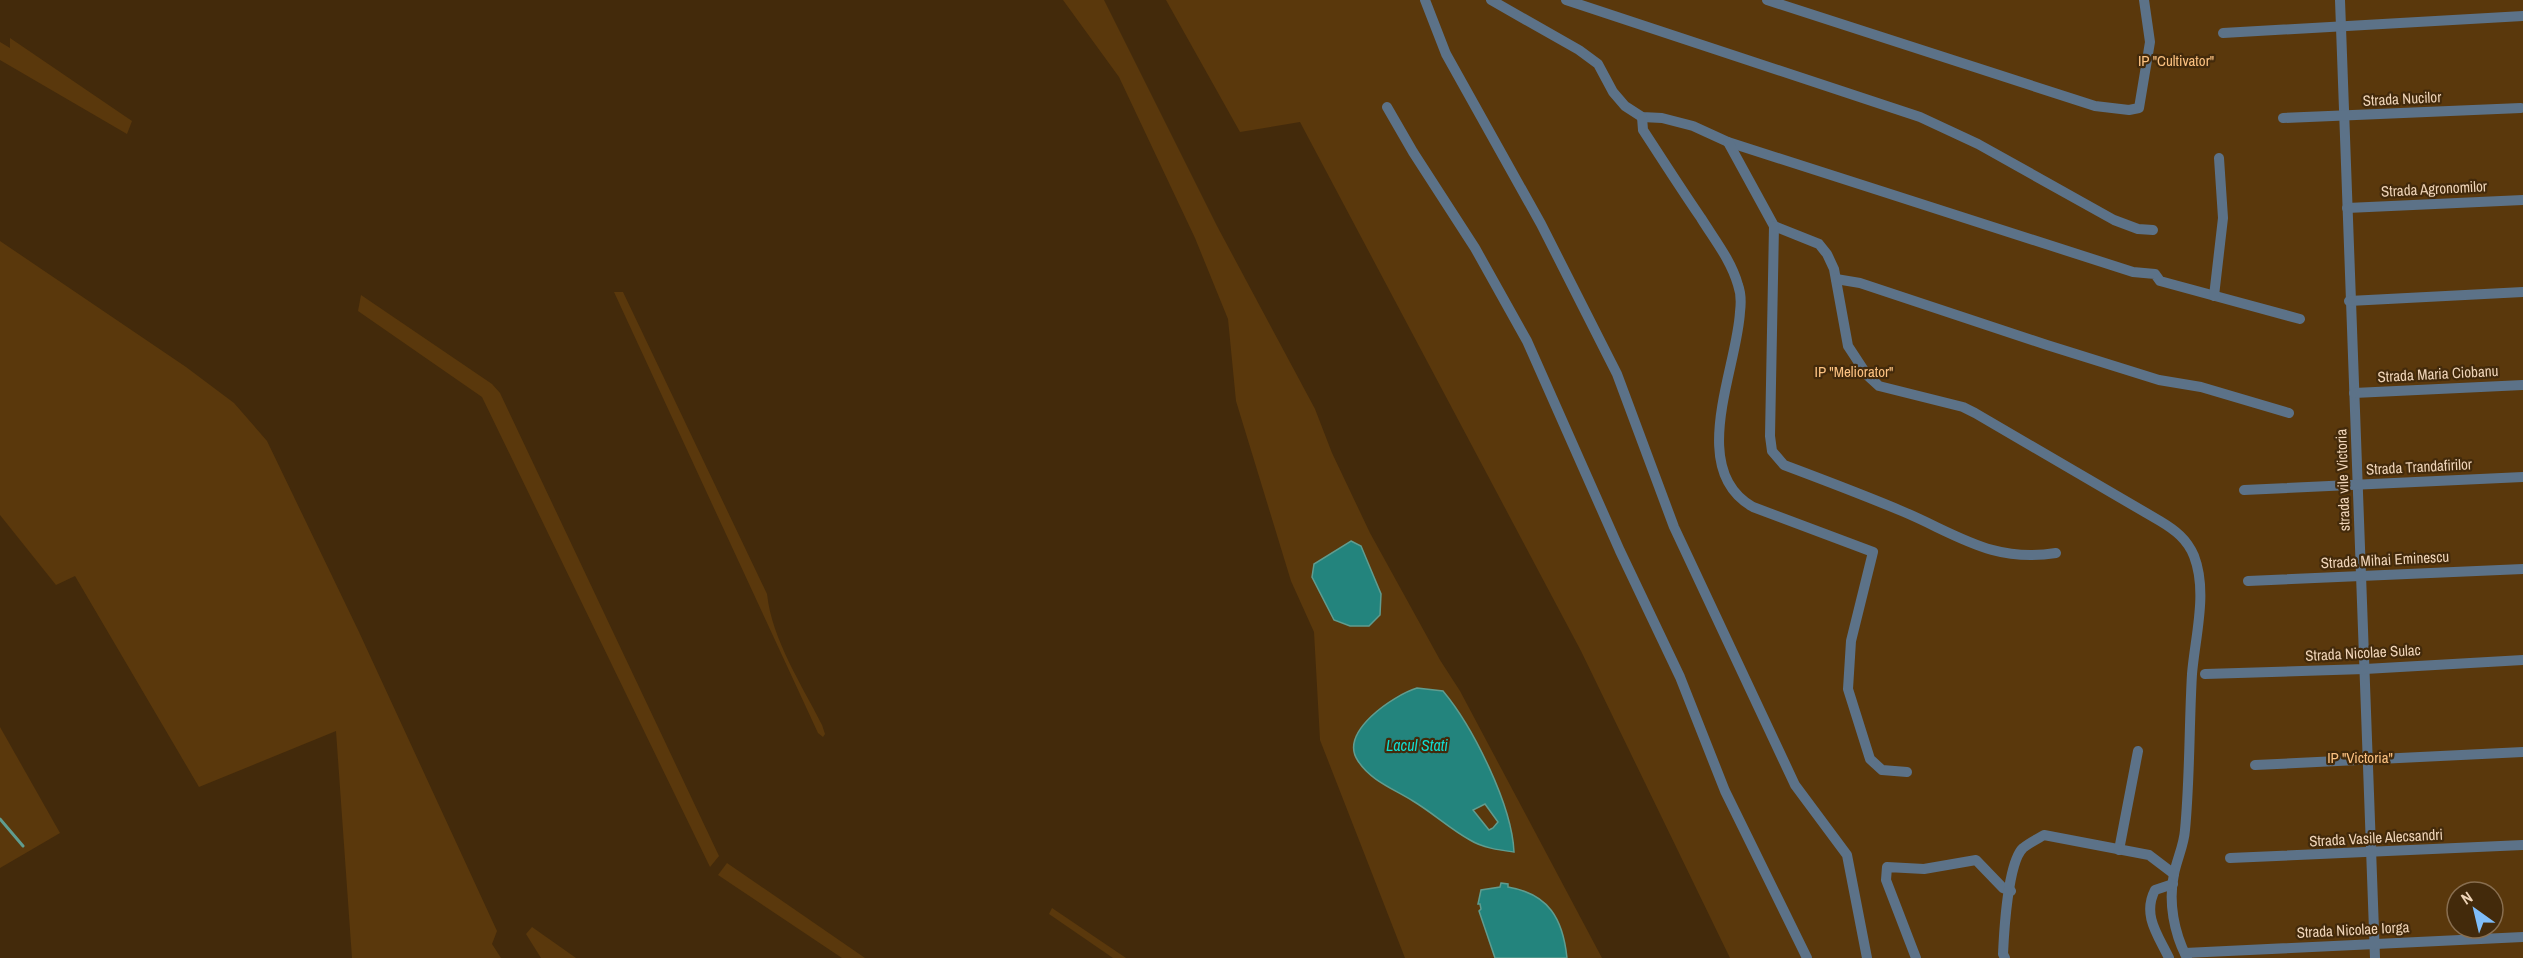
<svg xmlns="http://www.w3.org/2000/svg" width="2523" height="958" font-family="'Archivo Narrow',sans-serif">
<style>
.green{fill:#5a380c;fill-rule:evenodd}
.water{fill:#23847d;stroke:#609c8f;stroke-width:1.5;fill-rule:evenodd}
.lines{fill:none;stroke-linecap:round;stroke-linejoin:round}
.stream{stroke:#609c8f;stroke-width:3}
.minor{stroke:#5c7288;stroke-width:10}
.labels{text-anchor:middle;stroke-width:4.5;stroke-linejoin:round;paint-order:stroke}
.park-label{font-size:15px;fill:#fbc181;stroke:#432a0b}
.street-label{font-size:15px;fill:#efd4b8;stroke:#432a0b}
.water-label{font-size:16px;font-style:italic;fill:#10ddd2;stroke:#432a0b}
</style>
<rect width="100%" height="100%" fill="#432a0b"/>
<g class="green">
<path d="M1063,0H1104L1217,226L1315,409L1332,453L1370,533L1440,660L1460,691L1602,958H1405L1320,740L1314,632L1291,581L1236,401L1228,319L1195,238L1119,77Z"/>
<path d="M1166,0H2523V958H1730L1581,651L1300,122L1240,132ZM2457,892H2493V928H2457Z"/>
<path d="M10,38L132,121L127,134L0,60V42L10,48Z"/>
<path d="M0,241L186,367L234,403L267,441L359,632L497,931L492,944L501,958H352L336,731L199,787L75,576L56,585L0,515Z"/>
<path d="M614,292H623L767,594C772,640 802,685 822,725L825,734L823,737L818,733Z"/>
<path d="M361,295L492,384L500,393L719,856L710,867L482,397L358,311Z"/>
<path d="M0,727L60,833L0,868Z"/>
<path d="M727,863L865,958H842L718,875Z"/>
<path d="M1052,908L1126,958H1113L1049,914Z"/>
<path d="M532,927L576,958H541L526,934Z"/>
</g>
<g class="water">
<path d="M1351,541L1361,546L1381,594L1380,615L1369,626H1350L1334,620L1312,577L1314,564Z"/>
<path d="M1417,688L1443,691C1473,727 1512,805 1514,852C1499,850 1483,848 1470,840C1450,829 1433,813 1413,801C1394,789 1371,781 1358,761C1338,732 1394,695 1417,688ZM1485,804L1498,822L1493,828L1489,830L1473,810Z"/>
<path d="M1501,883L1508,884V887C1549,894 1563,919 1567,958H1495L1479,911L1481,909L1480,904H1478L1481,890L1500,887Z"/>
</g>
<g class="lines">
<path class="stream" d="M0,819L23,846"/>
<g class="minor">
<path d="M1425,0L1446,54L1541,224L1617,374L1674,527L1795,785L1847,855L1867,958"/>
<path d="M1491,0L1579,50L1598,64L1613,92L1625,106L1642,117L1662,118L1693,126L1728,142L1884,192L2133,272L2155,274L2160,281L2171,284L2300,319"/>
<path d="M1566,0L1920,117L1978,144L2114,220L2138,229L2153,230"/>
<path d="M1767,0L2095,106L2129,110L2139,108L2150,42L2144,0"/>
<path d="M2340,0L2375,958"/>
<path d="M2223,33L2523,16"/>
<path d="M1387,107L1413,152L1475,248L1527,341L1620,551L1680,677L1725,791L1807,958"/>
<path d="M1642,117L1643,130C1662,159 1681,189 1701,218C1714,239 1731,260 1738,285C1741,293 1741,304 1740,312C1737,369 1687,470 1753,507L1873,552L1851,641L1848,689L1870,759L1882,770L1907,772"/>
<path d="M2283,118L2521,108"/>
<path d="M1728,142L1774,226L1819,244L1827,254L1834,269L1848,346L1867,375L1879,386L1963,407L1975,413L2160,521C2175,530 2187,539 2194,556C2208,592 2195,637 2192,674C2189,726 2190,778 2185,830C2184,845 2177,859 2174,874C2168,902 2174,933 2187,958"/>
<path d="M2347,208L2523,200"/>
<path d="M1774,226L1770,436L1772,451L1784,465C1824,480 1864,495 1904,512C1958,535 1993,563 2056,553"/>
<path d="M1836,279L1860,283L2047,345L2159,380L2201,387L2289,413"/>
<path d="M2214,296L2223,218L2219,158"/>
<path d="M2349,301L2523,292"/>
<path d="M2354,393L2523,385"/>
<path d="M2244,490L2523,477"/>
<path d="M2248,581L2523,569"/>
<path d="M2205,674L2365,669L2523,660"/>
<path d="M2255,765L2523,752"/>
<path d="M2119,850L2138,751"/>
<path d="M2230,858L2523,845"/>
<path d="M2185,953L2523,937"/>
<path d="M1916,958L1886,880L1887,867L1924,869L1976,860L2003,888L2011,891"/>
<path d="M2005,958L2003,954C2004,932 2008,862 2023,848C2029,843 2037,839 2044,835L2149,855L2174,874"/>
<path d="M2169,958C2158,935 2142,915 2155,890L2173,884"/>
</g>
</g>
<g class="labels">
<g class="park-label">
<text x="2176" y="66">IP "Cultivator"</text>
<text x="1854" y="377">IP "Meliorator"</text>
<text x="2360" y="763">IP "Victoria"</text>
</g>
<g class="street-label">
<text transform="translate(2402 99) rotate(-3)" y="5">Strada Nucilor</text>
<text transform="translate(2434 189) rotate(-3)" y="5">Strada Agronomilor</text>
<text transform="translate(2438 374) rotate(-3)" y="5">Strada Maria Ciobanu</text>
<text transform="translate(2419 467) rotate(-3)" y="5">Strada Trandafirilor</text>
<text transform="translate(2343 480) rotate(-92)" y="5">strada vile Victoria</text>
<text transform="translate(2385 560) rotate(-3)" y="5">Strada Mihai Eminescu</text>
<text transform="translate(2363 653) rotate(-3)" y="5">Strada Nicolae Sulac</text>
<text transform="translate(2376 838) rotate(-3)" y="5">Strada Vasile Alecsandri</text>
<text transform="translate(2353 930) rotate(-3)" y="5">Strada Nicolae Iorga</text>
</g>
<g class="water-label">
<text x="1417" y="751">Lacul Stati</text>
</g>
</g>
<g transform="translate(2475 910) rotate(326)"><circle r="28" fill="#432a0b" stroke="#886e50" stroke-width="1.5"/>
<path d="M0-4.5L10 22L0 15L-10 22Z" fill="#7fbdf9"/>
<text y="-9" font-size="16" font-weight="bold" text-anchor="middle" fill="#efd4b8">N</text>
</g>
</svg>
